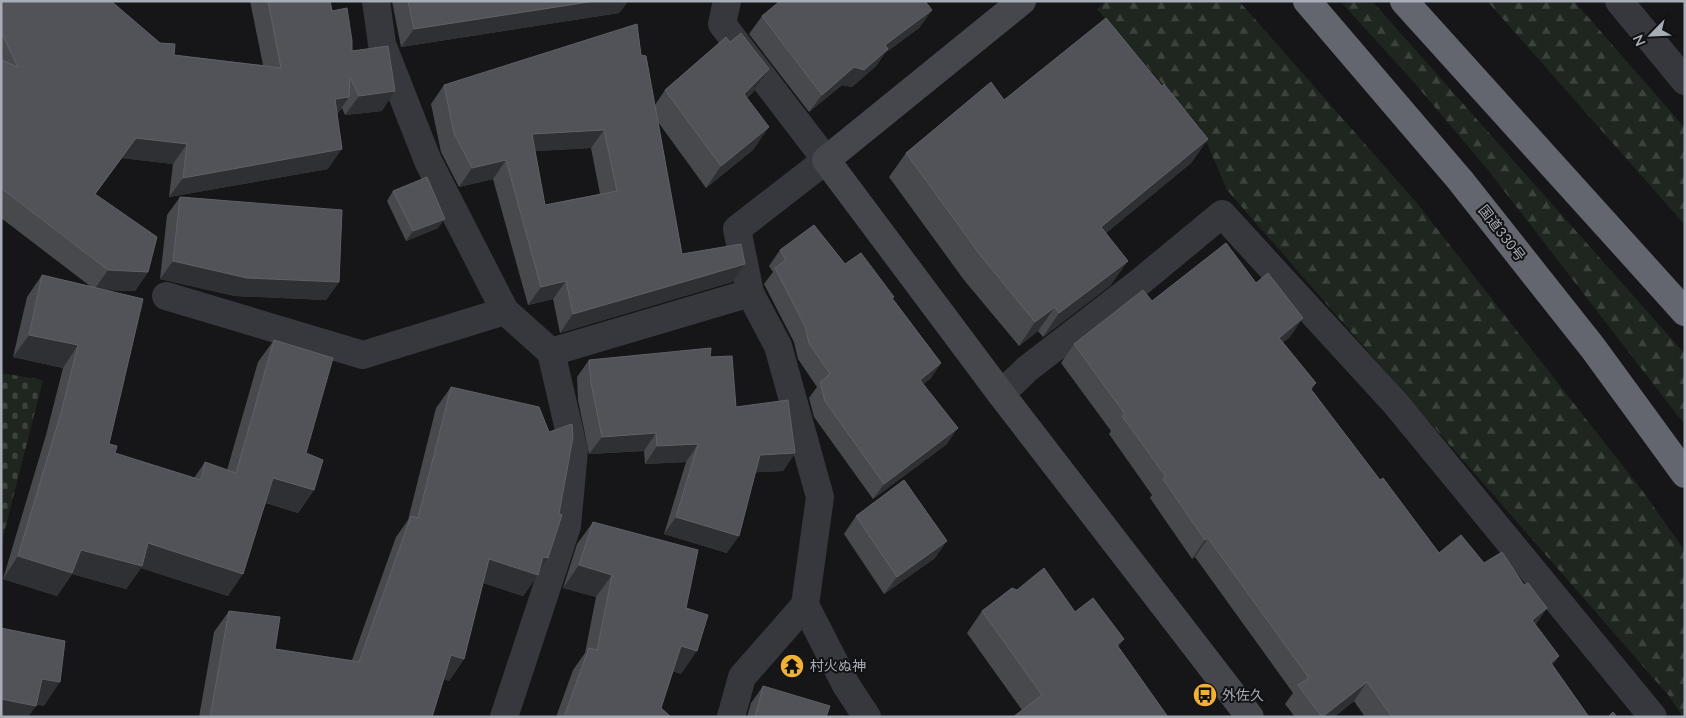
<svg xmlns="http://www.w3.org/2000/svg" width="1686" height="718" font-family="Lato,'Noto Sans JP',sans-serif">
<style>
.forest{fill:url(#forest-firs)}
.cemetery{fill:url(#cemetery-stones)}
.lines{fill:none;stroke-linecap:round;stroke-linejoin:round}
.street{stroke:#37383d;stroke-width:28}
.secondary{stroke:#45474d;stroke-width:28}
.highway{stroke:#63666e;stroke-width:28}
.wall{fill:#47494d;fill-rule:evenodd}
.shaded-wall{fill:#2f3033}
.building{fill:#525359;stroke:#5f6168;fill-rule:evenodd}
.labels{text-anchor:middle;stroke-width:4;stroke-linejoin:round;paint-order:stroke}
.street-label{font-size:14px;fill:#a8adb8;stroke:#111113}
.poi-label{font-size:14px;fill:#a8adb8;stroke:#111113;text-anchor:start}
</style>
<defs>
<pattern id="forest-firs" width="22" height="20" patternUnits="userSpaceOnUse" patternTransform="scale(1.25)"><rect width="22" height="20" fill="#1e261f"/><path d="M5 1l3.5 6h-7zM16 11l3.5 6h-7z" fill="#3c433d"/></pattern>
<pattern id="cemetery-stones" width="16" height="16" patternUnits="userSpaceOnUse" patternTransform="scale(1.25)"><rect width="16" height="16" fill="#1e261f"/><path d="M2 7V4a2 2 0 0 1 4 0v3zM10 15v-3a2 2 0 0 1 4 0v3z" fill="#3c433d"/></pattern>
</defs>
<rect width="100%" height="100%" fill="#161618"/>
<g class="forest">
<path d="M1106,1H1239L1416,202L1644,493L1685,551V717H1683L1669,696L1227,190L1200,127L1097,9Z"/>
<path d="M1340,1H1372L1685,354V425L1488,170L1412,80Z"/>
<path d="M1487,1H1574L1685,128V225Z"/>
</g>
<path class="cemetery" d="M1,373L43,380L1,545Z"/>
<g class="lines">
<g class="street">
<path d="M376,1L382,44L428,161L505,311L551,352L574,451L567,526L504,717"/>
<path d="M727,1L722,24L826,160L737,229L750,293L778,346L820,497L805,605L742,677L731,717"/>
<path d="M1619,1L1685,81"/>
<path d="M166,296L363,355L505,311"/>
<path d="M551,352L750,293"/>
<path d="M1001,394L1027,369L1141,281L1222,214L1396,404L1653,717"/>
<path d="M805,605L846,685L867,717"/>
</g>
<path class="secondary" d="M1022,1L826,160L1001,394L1250,717"/>
<g class="highway">
<path d="M1307,1L1460,180L1593,348L1685,474"/>
<path d="M1404,1L1685,312"/>
</g>
</g>
<g class="wall">
<path d="M1,1L160,43L174,55L263,65L250,1H330L332,11L382,111L345,115L342,108L337,114L328,169L169,197L173,164L122,158L95,194L148,272L135,291L107,290L109,444L115,453L194,478L205,462L227,470L258,362L274,340L306,453L314,490L298,513L266,503L228,596L141,568L126,589L72,574L57,596L3,579L46,435L63,368L13,357L27,297L42,275L90,286L1,218Z"/>
<path d="M392,1H628L619,13L401,47Z"/>
<path d="M932,10L919,28L885,53L876,66L852,87L842,85L809,112L749,34L762,16Z"/>
<path d="M730,42L769,69L754,91L747,98L754,149L706,188L658,122L682,254L732,282L560,333L553,299L528,305L493,179L459,187L441,152L431,104L444,85L641,55L655,105L665,90ZM591,148L600,194L545,205L535,151Z"/>
<path d="M1004,100L1208,139L1191,163L1106,233L1111,285L1043,337L1038,331L1019,346L964,280L889,177L906,153Z"/>
<path d="M393,191L438,228L406,241L387,201Z"/>
<path d="M180,197L339,282L326,300L235,296L160,279L167,215Z"/>
<path d="M780,250L845,264L894,297L892,299L941,363L930,379L923,384L947,444L873,499L814,417L809,398L817,387L798,359L794,342L764,284L773,272L769,266Z"/>
<path d="M1152,301L1290,337L1283,342L1316,383L1311,390L1380,480L1439,553L1484,563L1524,585L1547,608L1535,625L1552,665L1589,717H1365L1354,701L1334,717H1295L1285,704L1293,693L1195,557L1192,559L1150,498L1152,495L1109,434L1111,431L1061,363L1074,344Z"/>
<path d="M710,357L736,407L795,453L783,471L755,472L727,553L664,534L686,462L645,464L644,451L589,454L578,400L577,377L589,360Z"/>
<path d="M451,387L548,558L539,570L538,575L523,596L483,583L464,659L449,681L444,679L432,717H199L214,632L229,611L275,649L352,660L396,537L408,520L436,408Z"/>
<path d="M856,516L935,558L884,594L844,534Z"/>
<path d="M593,522L686,608L681,674L673,671L661,708L671,717H556L573,670L585,653L596,597L563,588L577,544Z"/>
<path d="M982,611L1075,612L1119,647L1022,710L967,633Z"/>
<path d="M763,686L826,717H747L751,703Z"/>
</g>
<g class="shaded-wall">
<path d="M595,1H628L619,13L401,47L414,29Z"/>
<path d="M932,10L919,28L885,53L876,66L852,87L842,85L809,112L822,95L854,67Z"/>
<path d="M769,69L754,91L729,116L744,94Z"/>
<path d="M395,91L382,111L345,115L359,96Z"/>
<path d="M349,97L335,117V99Z"/>
<path d="M769,127L754,149L706,188L721,166Z"/>
<path d="M604,130L591,148L519,152L532,134Z"/>
<path d="M136,138L187,144L173,164L122,158L81,213Z"/>
<path d="M1208,139L1191,163L1084,251L1101,227Z"/>
<path d="M342,149L328,169L169,197L183,178Z"/>
<path d="M506,160L493,179L459,187L472,168Z"/>
<path d="M445,219L438,228L406,241L413,231Z"/>
<path d="M173,261L339,282L326,300L235,296L160,279Z"/>
<path d="M1128,261L1111,285L1043,337L1059,313Z"/>
<path d="M745,264L732,282L560,333L573,314Z"/>
<path d="M108,270L148,272L135,291L94,290Z"/>
<path d="M566,281L553,299L528,305L541,287Z"/>
<path d="M1055,307L1038,331L1019,346L1035,322Z"/>
<path d="M1303,318L1290,337L1266,356L1279,338Z"/>
<path d="M29,335L78,345L63,368L13,357Z"/>
<path d="M941,363L930,379L909,396L920,380Z"/>
<path d="M958,428L947,444L873,499L884,484Z"/>
<path d="M656,433L644,451L589,454L602,437Z"/>
<path d="M698,444L686,462L645,464L657,446Z"/>
<path d="M795,453L783,471L747,473L760,455Z"/>
<path d="M273,478L314,490L298,513L258,500Z"/>
<path d="M676,517L739,536L727,553L664,534Z"/>
<path d="M1208,538L1195,557L1192,559L1205,540Z"/>
<path d="M947,541L935,558L884,594L897,577Z"/>
<path d="M148,543L243,574L228,596L141,568L126,589L72,574L57,596L3,579L18,556Z"/>
<path d="M543,557L548,558L537,574L538,575L523,596L474,580L489,559Z"/>
<path d="M579,565L612,575L596,597L563,588Z"/>
<path d="M1547,608L1534,627L1532,620Z"/>
<path d="M1124,639L1109,661L1117,645Z"/>
<path d="M681,646L697,651L681,674L665,669Z"/>
<path d="M451,655L464,659L449,681L436,676Z"/>
<path d="M1559,656L1546,675L1551,663Z"/>
<path d="M42,679L60,682L44,706L25,703Z"/>
<path d="M1367,682L1354,701L1334,717H1323Z"/>
<path d="M1,699L36,706L28,717H1Z"/>
</g>
<g class="building">
<path d="M1,1H111L160,43L175,44L174,55L281,68L268,1H330L332,11L347,8L352,41V51L388,46L395,91L359,96L350,77L349,97L335,99L342,149L183,178L187,144L136,138L95,194L157,237L148,272L108,270L1,188V60L18,67L1,32Z"/>
<path d="M408,1H595L414,29Z"/>
<path d="M780,1H925L932,10L885,45L888,49L864,70L854,67L822,95L762,16Z"/>
<path d="M1106,18L1162,86L1164,84L1208,139L1101,227L1128,261L1059,313L1055,307L1035,322L981,256L906,153L991,82L1004,100Z"/>
<path d="M637,24L641,55L646,56L682,254L741,244L745,264L573,314L566,281L541,287L506,160L472,168L454,133L444,85ZM604,130L617,191L545,205L532,134Z"/>
<path d="M741,33L769,69L744,94L769,127L721,166L665,90L726,37L730,42Z"/>
<path d="M427,177L445,219L413,231L393,191Z"/>
<path d="M180,197L342,210L339,282L247,278L173,261Z"/>
<path d="M814,225L845,264L861,253L894,297L892,298L941,363L920,380L958,428L884,484L825,401L820,382L830,374L809,343L805,326L775,268L786,260L780,250Z"/>
<path d="M1226,243L1256,283L1268,273L1303,318L1279,338L1316,383L1310,388L1380,480L1383,478L1439,553L1461,535L1484,563L1502,552L1524,585L1528,583L1547,608L1532,620L1559,656L1551,663L1589,717H1392L1367,682L1322,717L1298,685L1309,678L1208,538L1205,540L1163,479L1166,477L1122,416L1125,414L1074,344L1143,290L1152,301Z"/>
<path d="M42,275L143,299L109,444L117,446L115,453L201,480L205,462L236,473L274,340L333,358L306,453L323,460L314,490L273,478L243,574L148,543L142,566L81,550L72,573L18,556L61,413L78,345L29,335Z"/>
<path d="M711,348L710,357L732,356L736,407L788,400L795,453L760,455L739,536L676,517L698,444L657,446L656,433L602,437L591,383L589,360Z"/>
<path d="M451,387L539,407L549,432L572,424L573,437L559,514L562,515L548,558L543,557L538,575L489,559L464,659L451,655L432,717H210L229,611L280,617L275,649L359,662L411,516L418,518Z"/>
<path d="M904,480L947,541L897,577L856,516Z"/>
<path d="M593,522L698,550L686,608L708,615L697,651L681,646L661,708L671,717H564L589,648L597,650L612,575L579,565Z"/>
<path d="M1044,568L1075,612L1093,598L1124,639L1117,645L1168,717H1013L1042,695L982,611L1012,588L1017,590Z"/>
<path d="M1,628L65,641L60,682L42,679L36,706L1,699Z"/>
<path d="M763,686L830,706L826,717H755Z"/>
<path d="M1613,712L1617,717H1608Z"/>
</g>
<defs>
<g id="temple-disc" transform="scale(1.25)"><circle r="9.5" fill="#f2b134" stroke="#111113"/><path d="M0-6L5-2H3V0L6.5 2.5H4V6H1.5V3h-3V6H-4V2.5H-6.5L-3 0V-2H-5Z" fill="#111"/></g>
<g id="bus-disc" transform="scale(1.25)"><circle r="9.5" fill="#f2b134" stroke="#111113"/><path d="M-5-6H5V4H4V6H2V4H-2V6H-4V4H-5ZM-3.5-4V0h7V-4ZM-3.5 1.2v1.5H-2V1.2ZM2 1.2v1.5H3.5V1.2Z" fill="#111"/></g>
</defs>
<g fill-rule="evenodd">
<use href="#temple-disc" x="792" y="666"/>
<use href="#bus-disc" x="1205" y="695"/>
</g>
<g class="labels">
<g class="street-label">
<text transform="translate(1502 233) rotate(52)" y="5">国道330号</text>
</g>
<g class="poi-label">
<text x="810" y="671">村火ぬ神</text>
<text x="1222" y="700">外佐久</text>
</g>
</g>
<rect width="1686" height="718" fill="none" stroke="#a8adb8" stroke-width="5"/>
<g transform="translate(1651 35) rotate(246)" stroke="#111113" stroke-width="4" paint-order="stroke">
<path d="M0-4L9 19L0 12L-9 19Z" fill="#a8adb8"/>
<text y="-8" font-size="14" font-weight="bold" text-anchor="middle" fill="#a8adb8">N</text>
</g>
</svg>
